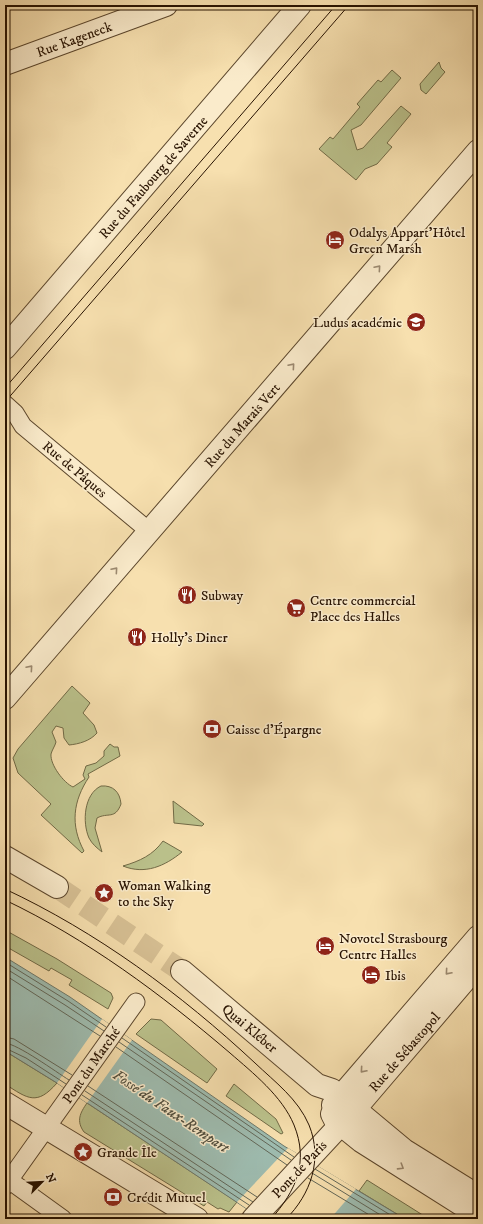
<svg xmlns="http://www.w3.org/2000/svg" width="483" height="1224" font-family="'IM FELL DW Pica',serif">
<style>
.green{fill:#bbc28c;stroke:#716a46}
.water{fill:#9ebcb0;stroke:#6e786a}
.pier{fill:#f7e0af}
.lines{fill:none;stroke-linecap:round;stroke-linejoin:round}
.shore{stroke:#626758;stroke-width:1}
.minor-tunnel{stroke:#d8c195;stroke-width:22;stroke-dasharray:22 11;stroke-linecap:butt}
.pedestrian-casing{stroke:#5b462c;stroke-width:19}
.minor-casing{stroke:#5b462c;stroke-width:24}
.tertiary-casing{stroke:#5b462c;stroke-width:24}
.pedestrian{stroke:#faebcb;stroke-width:17}
.minor{stroke:#faebcb;stroke-width:22}
.tertiary{stroke:#faebcb;stroke-width:22}
.tram{stroke:#271200;stroke-width:1}
.oneway{stroke:#9b8970}
.labels{text-anchor:middle;stroke-width:3;stroke-linejoin:round;paint-order:stroke}
.street-label{font-size:14px;fill:#271200;stroke:#faebcb}
.poi-label{font-size:14px;fill:#271200;stroke:#faebcb;text-anchor:start}
.water-label{font-size:15px;font-style:italic;fill:#514e3e;stroke:#faebcb}
</style>
<rect width="100%" height="100%" fill="#f7e0af"/>
<filter id="stains"><feTurbulence type="fractalNoise" baseFrequency=".005" numOctaves="4"/><feColorMatrix values="0 0 0 0 .2 0 0 0 0 .09 0 0 0 0 .02 0 0 0 .5 -.17"/></filter>
<radialGradient id="worn" r=".72"><stop offset=".6" stop-color="#630" stop-opacity="0"/><stop offset="1" stop-color="#630" stop-opacity=".3"/></radialGradient>
<g class="green">
<path d="M439,62L441,68L445,72L426,94L421,90L420,84Z"/>
<path d="M392,70L401,78L361,125L351,130L357,150L363,148L401,106L411,114L387,143L392,147L377,164L365,169L356,180L319,149L330,137L333,139L360,107L357,104L378,80L381,82Z"/>
<path d="M72,686L90,703L83,713L94,725L97,733C90,741 79,744 69,745L64,738L63,728L56,726L52,732L56,742C55,746 52,750 51,754C50,765 64,783 73,787L85,779L83,775L86,766L96,763L104,756V751L110,744L114,747H118L120,756L88,774L89,777C73,801 70,825 84,851L82,853L41,815L51,804L18,773L13,758L18,749Z"/>
<path d="M101,786C113,785 120,792 121,804C115,820 108,812 97,818L95,828L102,852C97,848 92,844 89,838C82,822 84,794 101,786Z"/>
<path d="M173,801L204,824L202,826L174,823Z"/>
<path d="M163,841L182,852C165,866 145,875 123,866C140,861 153,855 163,841Z"/>
<path d="M5,930L57,959L111,993L113,998L108,1009L69,985L72,980L51,968L49,971L5,946Z"/>
<path d="M151,1019L161,1020L217,1069L207,1083L136,1034Z"/>
<path d="M5,1051L57,1083C37,1106 28,1099 5,1084Z"/>
<path d="M234,1084L276,1119L283,1133L281,1134L226,1096Z"/>
<path d="M87,1103L237,1202L229,1212L220,1208L218,1209L207,1202L204,1206L84,1132C76,1121 80,1113 87,1103Z"/>
<path d="M367,1180L429,1219H405L359,1191Z"/>
</g>
<path class="water" d="M5,957L70,997L284,1146L405,1219H262L57,1083L5,1051Z"/>
<g class="pier">
<path d="M102,1019L132,1040L87,1103L57,1083Z"/>
<path d="M288,1148L356,1189L330,1219H262L237,1202Z"/>
</g>
<g class="lines">
<g class="shore">
<path d="M5,962L68,1001L106,1027"/>
<path d="M5,968L65,1005L104,1031"/>
<path d="M5,975L100,1036"/>
<path d="M5,1037L14,1039L72,1075"/>
<path d="M122,1038L294,1157"/>
<path d="M119,1042L291,1160"/>
<path d="M5,1043C18,1044 56,1072 69,1080"/>
<path d="M116,1047L287,1165"/>
<path d="M5,1048L26,1058L66,1084"/>
<path d="M88,1086L257,1197"/>
<path d="M85,1091L253,1202"/>
<path d="M82,1095L249,1205"/>
<path d="M315,1169L397,1219"/>
<path d="M312,1173L387,1219"/>
<path d="M308,1178L376,1219"/>
</g>
<path class="minor-tunnel" d="M57,887L182,971"/>
<g class="pedestrian-casing">
<g id="pedestrian">
<path d="M5,404L15,413L23,426L149,531"/>
<path d="M9,1180L63,1219"/>
<path d="M5,1186L136,1002"/>
</g>
</g>
<g class="minor-casing">
<g id="minor">
<path d="M5,64L166,5"/>
<path d="M5,698L478,151"/>
<path d="M5,857L57,887"/>
<path d="M182,971L317,1085L332,1090L404,1150L478,1196"/>
<path d="M5,1103L197,1219"/>
<path d="M334,1109L333,1105L348,1088L478,937"/>
<path d="M332,1114L335,1120L361,1141L478,1215"/>
<path d="M253,1219L355,1109L478,965"/>
</g>
</g>
<g class="tertiary-casing">
<path id="tertiary" d="M5,348L300,5"/>
</g>
<use href="#pedestrian" class="pedestrian"/>
<use href="#minor" class="minor"/>
<use href="#tertiary" class="tertiary"/>
<g class="tram">
<path d="M5,388L336,5"/>
<path d="M5,402L349,5"/>
<path d="M5,889C97,932 181,994 255,1063C275,1082 298,1099 309,1125C323,1159 311,1194 286,1219"/>
<path d="M5,900C87,939 161,994 230,1053C253,1073 282,1096 294,1125C309,1162 296,1191 271,1219"/>
</g>
</g>
<defs><path id="oneway-chevron" d="M-2-3.5L2.5 0L-2 3.5" fill="none" stroke-width="1.6" stroke-linecap="round" stroke-linejoin="round"/></defs>
<g class="oneway">
<use href="#oneway-chevron" transform="translate(378 268) rotate(-49)"/>
<use href="#oneway-chevron" transform="translate(292 366) rotate(-49)"/>
<use href="#oneway-chevron" transform="translate(115 570) rotate(-49)"/>
<use href="#oneway-chevron" transform="translate(30 668) rotate(-49)"/>
<use href="#oneway-chevron" transform="translate(448 972) rotate(131)"/>
<use href="#oneway-chevron" transform="translate(363 1070) rotate(131)"/>
<use href="#oneway-chevron" transform="translate(401 1167) rotate(32)"/>
</g>
<defs>
<g id="hotel-disc" transform="scale(1)"><circle r="9.5" fill="#8f2418" stroke="#faebcb"/><path d="M-6-4.5h1.5V1H6V5H4.5V3h-9V5H-6ZM-4 0a1.8 1.8 0 1 1 3.6 0ZM.5 0V-2.5h3Q6-2.5 6 0Z" fill="#fff"/></g>
<g id="university-disc" transform="scale(1)"><circle r="9.5" fill="#8f2418" stroke="#faebcb"/><path d="M0-5L7-2L0 1L-7-2ZM-4 1L0 2.5L4 1V4Q0 6-4 4Z" fill="#fff"/></g>
<g id="restaurant-disc" transform="scale(1)"><circle r="9.5" fill="#8f2418" stroke="#faebcb"/><path d="M-5-6h1v4h1v-4h1v4h1v-4h1v5L-1.5 .5V6h-2V.5L-5-1ZM5-6V6H3V1.5H1.5Q1.5-4 5-6Z" fill="#fff"/></g>
<g id="supermarket-disc" transform="scale(1)"><circle r="9.5" fill="#8f2418" stroke="#faebcb"/><path d="M-6-5.5h2.5l.6 2H6L4.5 2H-2.5L-4.4-4H-6ZM-1.5 3.2a1.3 1.3 0 1 0 .1 0ZM3 3.2a1.3 1.3 0 1 0 .1 0Z" fill="#fff"/></g>
<g id="bank-disc" transform="scale(1)"><circle r="9.5" fill="#8f2418" stroke="#faebcb"/><path d="M-6-4H6V4H-6ZM0-2.3a2.3 2.3 0 1 0 0 4.6a2.3 2.3 0 1 0 0-4.6Z" fill="#fff"/></g>
<g id="sight-disc" transform="scale(1)"><circle r="9.5" fill="#8f2418" stroke="#faebcb"/><path d="M0-6L1.8-2.2L6-1.7L2.9 1.2L3.7 5.4L0 3.3L-3.7 5.4L-2.9 1.2L-6-1.7L-1.8-2.2Z" fill="#fff"/></g>
</defs>
<g fill-rule="evenodd">
<use href="#hotel-disc" x="335" y="240"/>
<use href="#university-disc" x="416" y="322"/>
<use href="#restaurant-disc" x="187" y="595"/>
<use href="#supermarket-disc" x="296" y="608"/>
<use href="#restaurant-disc" x="137" y="637"/>
<use href="#bank-disc" x="212" y="729"/>
<use href="#sight-disc" x="104" y="893"/>
<use href="#hotel-disc" x="325" y="946"/>
<use href="#hotel-disc" x="371" y="975"/>
<use href="#sight-disc" x="83" y="1152"/>
<use href="#bank-disc" x="113" y="1197"/>
</g>
<g class="labels">
<g class="street-label">
<text transform="translate(74 39) rotate(-20)" y="5">Rue Kageneck</text>
<text transform="translate(153 177) rotate(-49)" y="5">Rue du Faubourg de Saverne</text>
<text transform="translate(242 425) rotate(-49)" y="5">Rue du Marais Vert</text>
<text transform="translate(75 469) rotate(40)" y="5">Rue de Pâques</text>
<text transform="translate(250 1028) rotate(40)" y="5">Quai Kléber</text>
<text transform="translate(404 1052) rotate(-49)" y="5">Rue de Sébastopol</text>
<text transform="translate(91 1065) rotate(-55)" y="5">Pont du Marché</text>
<text transform="translate(299 1169) rotate(-47)" y="5">Pont de Paris</text>
</g>
<g class="poi-label">
<text x="349" y="237">Odalys Appart'Hôtel<tspan x="349" dy="16">Green Marsh</tspan></text>
<text x="402" y="327" text-anchor="end">Ludus académie</text>
<text x="201" y="600">Subway</text>
<text x="310" y="605">Centre commercial<tspan x="310" dy="16">Place des Halles</tspan></text>
<text x="151" y="642">Holly’s Diner</text>
<text x="226" y="734">Caisse d'Épargne</text>
<text x="118" y="890">Woman Walking<tspan x="118" dy="16">to the Sky</tspan></text>
<text x="339" y="943">Novotel Strasbourg<tspan x="339" dy="16">Centre Halles</tspan></text>
<text x="385" y="980">Ibis</text>
<text x="97" y="1157">Grande Île</text>
<text x="127" y="1202">Crédit Mutuel</text>
</g>
<g class="water-label">
<text transform="translate(171 1111) rotate(34)" y="5">Fossé du Faux-Rempart</text>
</g>
</g>
<rect width="483" height="1224" fill="none" stroke="#f7e0af" stroke-width="20"/>
<rect x="6" y="6" width="471" height="1212" fill="none" stroke="#271200" stroke-width="2"/>
<rect x="10" y="10" width="463" height="1204" fill="none" stroke="#271200"/>
<g transform="translate(42 1182) rotate(66)" stroke="#faebcb" stroke-width="3" paint-order="stroke">
<path d="M0-3L7 15L0 10L-7 15Z" fill="#271200"/>
<text y="-6" font-size="11" font-weight="bold" text-anchor="middle" fill="#271200">N</text>
</g>
<rect width="100%" height="100%" filter="url(#stains)"/>
<rect width="100%" height="100%" fill="url(#worn)"/>
</svg>
